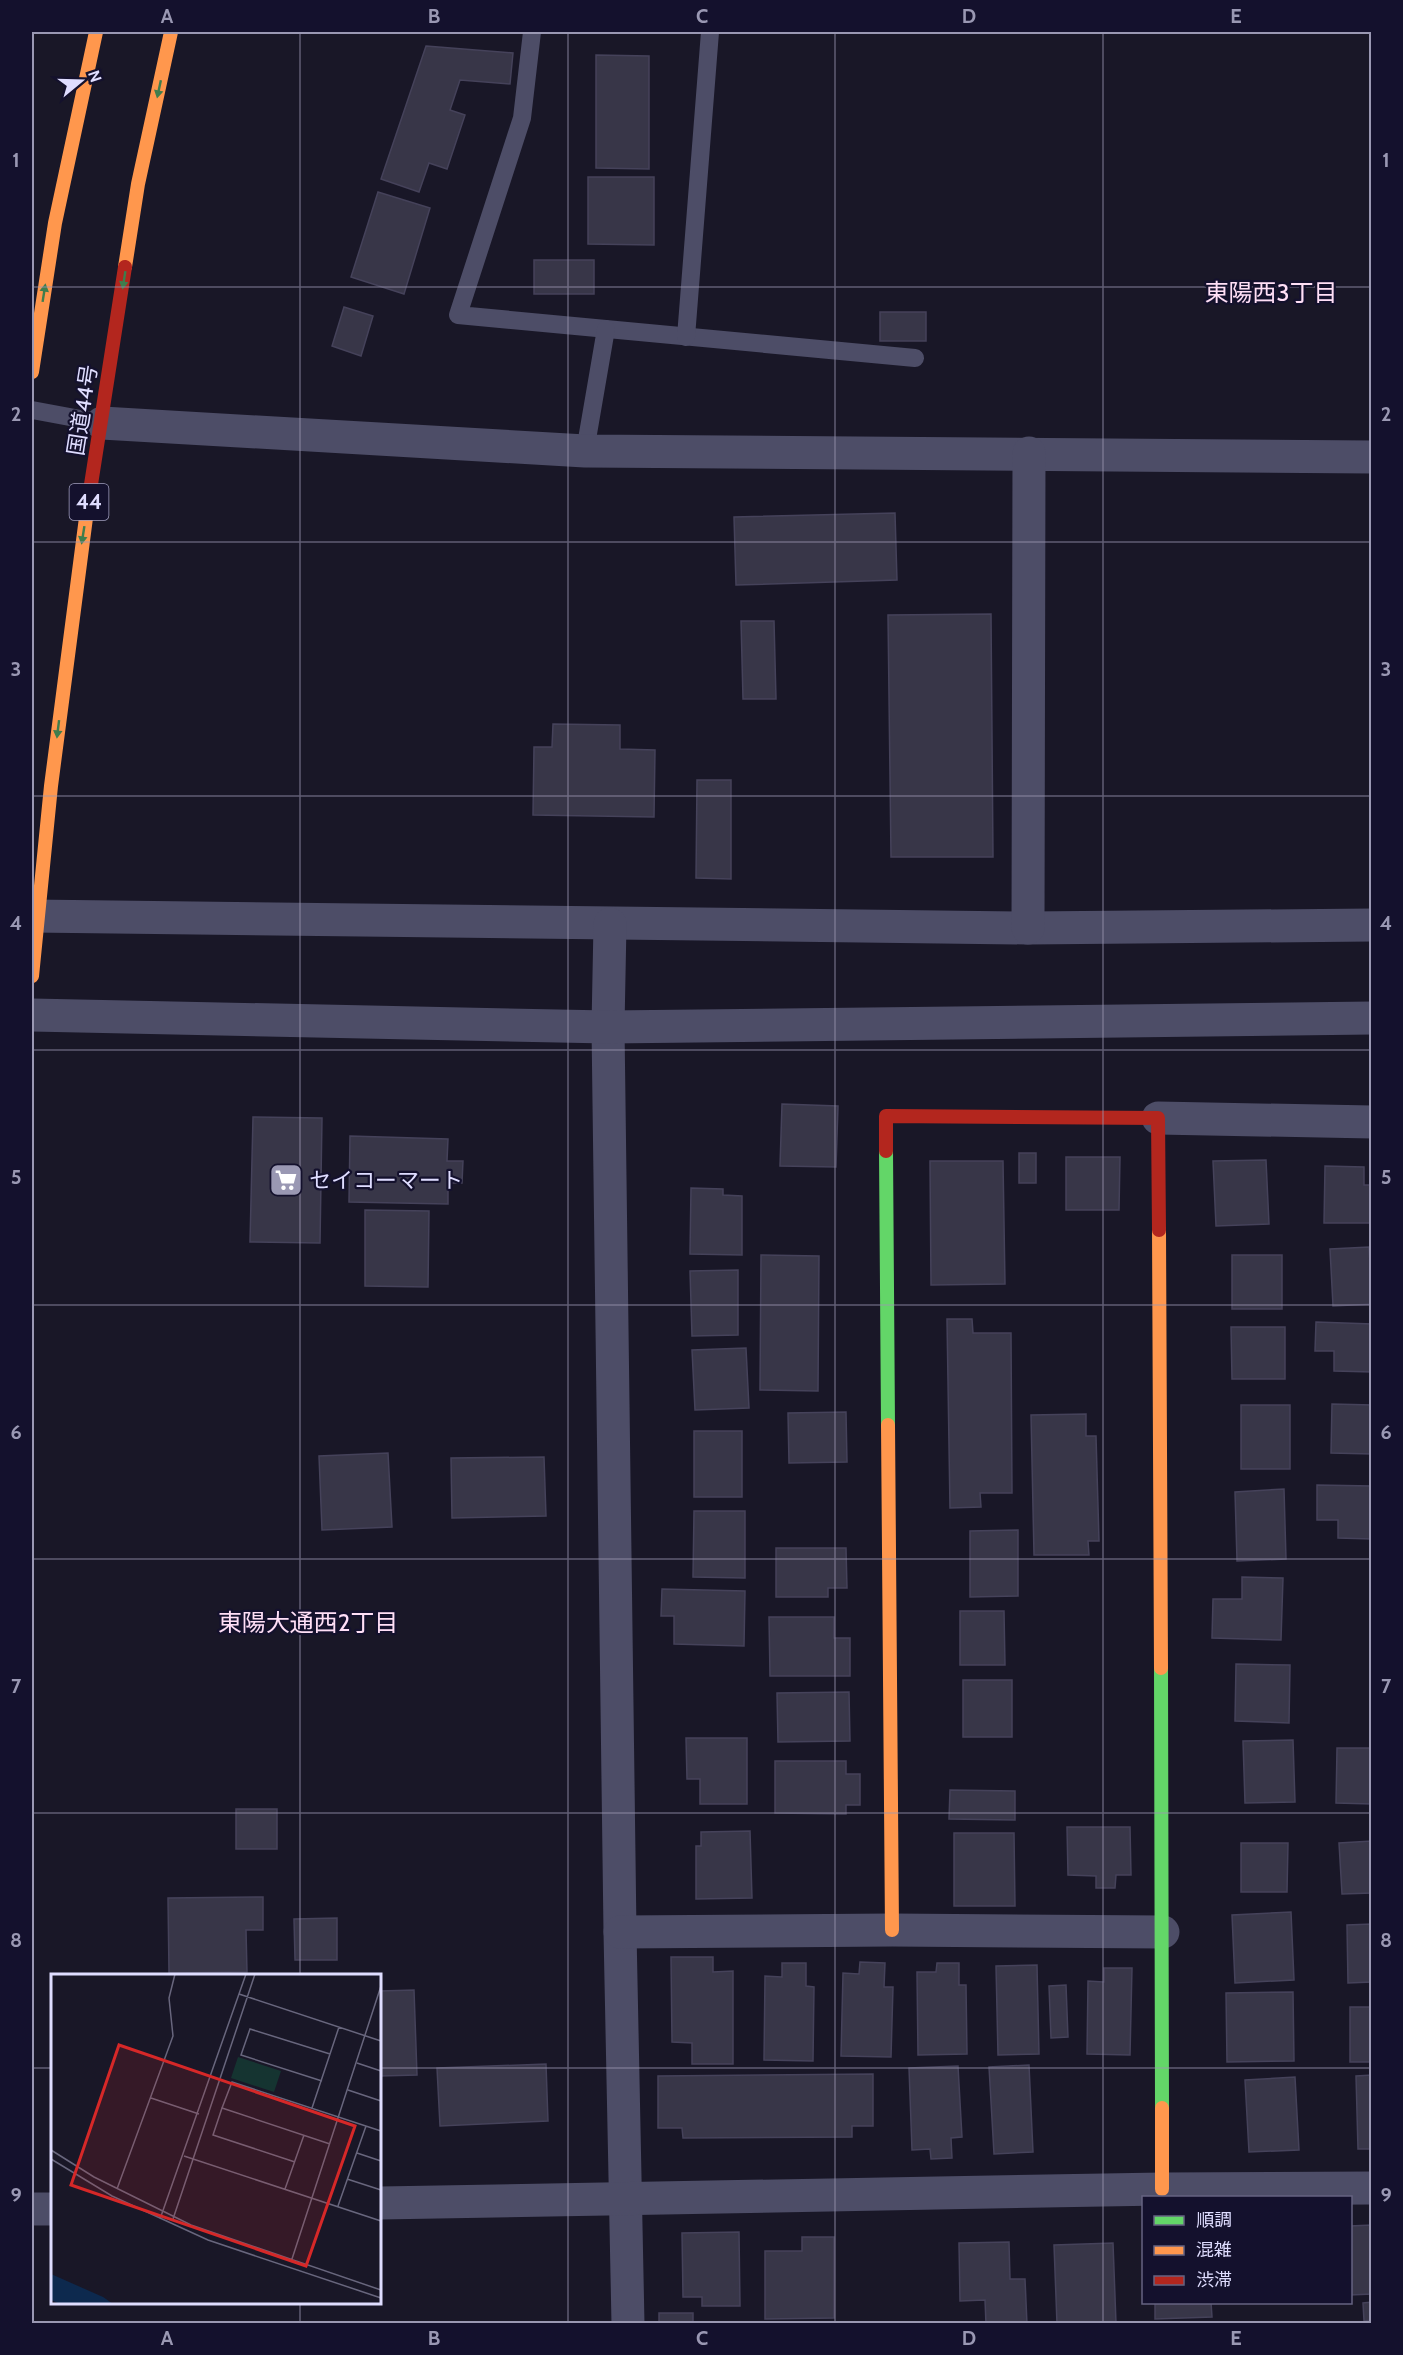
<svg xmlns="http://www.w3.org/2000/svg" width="1403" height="2355" font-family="Cabin,'Noto Sans JP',sans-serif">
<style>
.building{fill:#383648;stroke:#45425a;stroke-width:1.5}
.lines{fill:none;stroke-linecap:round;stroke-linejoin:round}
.lane{stroke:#4d4d67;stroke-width:18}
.street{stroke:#4d4d67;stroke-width:33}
.fast{stroke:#63d668;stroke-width:14}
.slow{stroke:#ff974d;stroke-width:14}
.jam{stroke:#b3261e;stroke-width:14}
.oneway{fill:#3f7d4d}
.grid{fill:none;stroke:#9a98b3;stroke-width:1.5;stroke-opacity:0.55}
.labels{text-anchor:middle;stroke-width:4.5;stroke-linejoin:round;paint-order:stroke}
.shield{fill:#14112d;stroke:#a2a0c0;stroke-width:1.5}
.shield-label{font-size:21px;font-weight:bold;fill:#dfddff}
.street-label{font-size:22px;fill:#dfddff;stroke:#14112d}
.poi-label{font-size:22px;fill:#dfddff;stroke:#14112d;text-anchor:start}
.neighbourhood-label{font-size:24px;fill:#ffdff6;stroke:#14112d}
.inset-road{fill:none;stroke:#68667d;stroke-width:1.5}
.view{fill:#d62828;fill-opacity:0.15;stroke:#d62828;stroke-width:3}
.inset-edge{fill:none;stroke:#dfddff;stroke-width:3}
.neatline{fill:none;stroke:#9a98b3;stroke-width:2}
.grid-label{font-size:20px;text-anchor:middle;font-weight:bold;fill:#9a98b3}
</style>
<rect width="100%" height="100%" fill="#191727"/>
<g class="building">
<path d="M426,46L513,53L510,84L460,80L450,110L465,115L447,169L429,163L419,192L381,179Z"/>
<path d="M596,55L649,56V169L596,168Z"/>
<path d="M588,177H654V245L588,244Z"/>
<path d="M378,192L430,208L404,294L351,277Z"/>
<rect x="534" y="260" width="60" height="34"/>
<path d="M344,307L373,316L361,356L332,346Z"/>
<rect x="880" y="312" width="46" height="29"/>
<path d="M895,513L897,580L736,585L734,517Z"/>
<path d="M991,614L993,857H891L888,615Z"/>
<path d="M741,621H774L776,699H743Z"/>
<path d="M553,724L620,725V749L655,750L654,817L533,815L534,747H552Z"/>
<path d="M697,780H731V879L696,878Z"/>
<path d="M782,1104L838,1106L836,1167L780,1166Z"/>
<path d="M253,1117L322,1118L320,1243L250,1242Z"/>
<path d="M350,1136L448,1139L447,1161H463L462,1183H448V1204L349,1202Z"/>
<rect x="1019" y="1153" width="17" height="30"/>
<path d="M1066,1157H1120L1119,1210H1066Z"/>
<path d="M1266,1160L1269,1224L1216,1226L1213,1161Z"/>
<path d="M930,1161H1003L1005,1284L931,1285Z"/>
<path d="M1325,1166L1364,1167V1185H1372V1223H1324Z"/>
<path d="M691,1188L723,1189V1195L742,1196V1255L690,1254Z"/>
<path d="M365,1210L429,1211L428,1287L365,1286Z"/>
<path d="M1369,1247L1370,1263H1372V1304L1333,1306L1330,1249Z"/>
<path d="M761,1255L819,1256L818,1391L760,1390Z"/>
<rect x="1232" y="1255" width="50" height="54"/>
<path d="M738,1270V1335L692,1336L690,1271Z"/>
<path d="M947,1319H972L973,1333H1011L1012,1493H980L981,1507L950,1508Z"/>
<path d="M1316,1322L1372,1324V1372L1334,1371V1351H1315Z"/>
<path d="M1231,1327H1285V1379H1232Z"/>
<path d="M746,1348L749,1408L695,1410L692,1350Z"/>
<path d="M1332,1404L1372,1405V1454L1331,1453Z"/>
<rect x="1241" y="1405" width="49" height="64"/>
<path d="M846,1412L847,1462L789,1463L788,1413Z"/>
<path d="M1086,1414V1436H1096L1099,1541H1088L1089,1555H1034L1031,1415Z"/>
<rect x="694" y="1431" width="48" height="66"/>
<path d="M388,1453L392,1527L322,1530L319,1456Z"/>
<path d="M544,1457L546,1516L452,1518L451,1458Z"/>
<path d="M1317,1485L1372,1486V1539L1338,1538V1520H1317Z"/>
<path d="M1284,1489L1286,1559L1237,1561L1235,1492Z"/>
<path d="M694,1511H745V1578L693,1577Z"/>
<path d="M1018,1530V1596L970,1597V1531Z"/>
<path d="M776,1548H846L847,1588H828V1597H776Z"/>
<path d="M1242,1577L1283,1578L1281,1640L1212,1638L1213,1599H1242Z"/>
<path d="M662,1589L745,1591L744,1646L674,1644V1616H661Z"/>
<path d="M960,1611H1004L1005,1665H960Z"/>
<path d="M769,1617H834V1638H850V1676H770Z"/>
<path d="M1236,1664L1290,1665L1289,1723L1235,1721Z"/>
<rect x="963" y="1680" width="49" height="57"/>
<path d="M849,1692L850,1741L778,1742L777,1693Z"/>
<path d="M686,1738H747V1804H700V1779H687Z"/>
<path d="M1293,1740L1295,1802L1245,1803L1243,1741Z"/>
<path d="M1337,1748H1372V1804L1336,1803Z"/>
<path d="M775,1761H846V1774H860V1805H846V1814L775,1813Z"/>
<path d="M950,1790L1015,1791V1820L949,1819Z"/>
<rect x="236" y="1809" width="41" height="40"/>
<path d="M1067,1827H1130L1131,1875H1116L1115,1888H1096V1876L1068,1875Z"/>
<path d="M750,1831L752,1898L696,1899V1846H701V1832Z"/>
<path d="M954,1833H1014L1015,1906H954Z"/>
<path d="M1372,1841V1893L1342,1894L1339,1843Z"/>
<path d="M1241,1843H1288L1287,1892H1241Z"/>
<path d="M263,1897V1930H246L247,1972L169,1973L168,1898Z"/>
<path d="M1291,1912L1294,1980L1235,1983L1232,1915Z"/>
<path d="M337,1918V1960H295L294,1919Z"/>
<path d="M1372,1924V1982L1348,1983L1347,1925Z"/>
<path d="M671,1957H713V1972L733,1971V2064H692V2043L672,2042Z"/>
<path d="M860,1962L885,1963L884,1987H893L891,2057L841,2056L843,1973L859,1974Z"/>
<path d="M782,1963H806V1986L814,1987L813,2061L764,2060L765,1976L782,1977Z"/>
<path d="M937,1963H959V1985H966L967,2054L918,2055L917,1972H936Z"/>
<path d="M1037,1965L1039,2054L998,2055L996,1966Z"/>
<path d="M1104,1968H1132L1130,2055L1087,2054L1088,1981L1104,1982Z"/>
<path d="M1066,1985L1068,2037L1051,2038L1049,1986Z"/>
<path d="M414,1990L417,2075L380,2076V1991Z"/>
<path d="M1293,1992L1294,2061L1227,2062L1226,1993Z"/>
<rect x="1350" y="2007" width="22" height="55"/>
<path d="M546,2064L548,2121L440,2126L437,2068Z"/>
<path d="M1029,2065L1033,2152L994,2154L989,2067Z"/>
<path d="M958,2066L962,2137L951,2138L952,2158L931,2159L930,2149L912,2150L909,2068Z"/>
<path d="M873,2074V2126H852V2137L683,2138L682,2128H658V2076Z"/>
<path d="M1372,2075V2149H1358L1356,2076Z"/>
<path d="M1295,2077L1299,2150L1249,2152L1245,2080Z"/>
<path d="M1372,2225V2294L1350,2295V2226Z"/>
<path d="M739,2232L740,2306H702V2297H683L682,2233Z"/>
<path d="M802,2237H834V2318L765,2319V2251H802Z"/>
<path d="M1009,2242L1010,2279H1025L1027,2324H986L985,2300L960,2301L959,2243Z"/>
<path d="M1113,2243L1116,2323L1057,2324L1054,2245Z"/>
<path d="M1155,2302H1211L1212,2317L1155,2319Z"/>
<path d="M1372,2302V2320L1364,2321L1363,2303Z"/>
<rect x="659" y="2313" width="34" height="11"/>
</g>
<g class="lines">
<g class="lane">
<path d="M532,32L522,118L458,315L915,358"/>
<path d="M686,337L710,32"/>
<path d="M32,410L102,423"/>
<path d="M585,451L606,329"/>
</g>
<g class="street">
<path d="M102,423L585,451L1372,457"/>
<path d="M32,916L1028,928L1372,925"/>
<path d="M610,924L608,1027L620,1932L628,2324"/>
<path d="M1028,928L1029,453"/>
<path d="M32,1015L608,1027L1372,1018"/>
<path d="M1158,1118L1372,1122"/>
<path d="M620,1932L892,1930L1163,1932"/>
<path d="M380,2203L1162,2189L1372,2188"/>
<path d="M32,2209H52"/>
</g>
<g class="fast">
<path d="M886,1151L888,1425"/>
<path d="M1161,1668L1162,2108"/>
</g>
<g class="slow">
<path d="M125,267L138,184L171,32"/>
<path d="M32,372L55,223L96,32"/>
<path d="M32,976L51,786L87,510"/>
<path d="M1159,1230L1161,1668"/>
<path d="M888,1425L892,1930"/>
<path d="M1162,2189V2108"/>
</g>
<g class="jam">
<path d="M87,510L125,267"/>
<path d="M886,1151V1116L1158,1118L1159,1230"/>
</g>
</g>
<defs><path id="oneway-solid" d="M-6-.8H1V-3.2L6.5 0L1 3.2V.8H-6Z" transform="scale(1.5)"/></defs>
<g class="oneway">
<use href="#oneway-solid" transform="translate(159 89) rotate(102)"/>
<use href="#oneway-solid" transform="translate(124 280) rotate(99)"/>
<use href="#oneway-solid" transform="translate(44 293) rotate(-81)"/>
<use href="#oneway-solid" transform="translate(83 535) rotate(99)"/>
<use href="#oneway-solid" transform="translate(58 729) rotate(97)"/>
</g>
<path class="grid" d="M300,32V1976M568,32V2324M835,32V2324M1103,32V2324M32,287H1372M32,542H1372M32,796H1372M32,1050H1372M32,1305H1372M32,1559H1372M32,1813H1372M32,2068H52M380,2068H1372M300,2302V2324"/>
<defs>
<g id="supermarket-square" transform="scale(1.725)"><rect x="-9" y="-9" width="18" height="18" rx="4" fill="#9a98b3" stroke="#14112d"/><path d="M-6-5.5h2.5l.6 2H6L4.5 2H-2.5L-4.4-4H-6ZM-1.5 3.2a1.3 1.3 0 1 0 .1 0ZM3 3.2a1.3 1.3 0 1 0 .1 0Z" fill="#fff"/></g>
</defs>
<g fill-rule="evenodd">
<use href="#supermarket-square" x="286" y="1180"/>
</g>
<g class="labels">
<rect class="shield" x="69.5" y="484" width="39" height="36" rx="4.5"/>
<g class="shield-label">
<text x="89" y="509">44</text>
</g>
<g class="street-label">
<text transform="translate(82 410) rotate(-81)" y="8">国道44号</text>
</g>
<g class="poi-label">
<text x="309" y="1188">セイコーマート</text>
</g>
<g class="neighbourhood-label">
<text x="1271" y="301">東陽西3丁目</text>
<text x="308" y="1631">東陽大通西2丁目</text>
</g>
</g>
<g transform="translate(51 1974)">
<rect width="330" height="330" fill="#191727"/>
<path d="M187,83L230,97L223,118L180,104Z" fill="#153431"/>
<path d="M0,300L52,323L62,330H9L0,326Z" fill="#0d294e"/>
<path class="inset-road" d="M188,20L330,67M306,89L330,97M271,107L190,81L199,55L279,80M297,116L330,127M100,124L148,140M171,134L181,108L330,157M261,134L288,53M0,176L43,203L140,251L330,316M306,179L330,187M133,182L330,247M0,185L61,222L157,266L330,324M244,188L162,161L171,134L279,170M296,205L330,216M66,215L122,62L118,24L124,0M234,215L253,161M287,232L315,152M109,245L195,0M122,245L204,0M240,288L330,12"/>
<path class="view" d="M68,71L304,152L255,292L20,211Z"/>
<rect width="330" height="330" class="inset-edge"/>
</g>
<rect width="1403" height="2355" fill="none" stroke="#14112d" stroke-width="66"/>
<rect x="1142" y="2196" width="210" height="108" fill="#14112d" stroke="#656381" stroke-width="1.5"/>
<rect x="1154" y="2216" width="30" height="9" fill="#63d668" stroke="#656381" stroke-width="1.5"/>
<text x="1196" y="2226" font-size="18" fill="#dfddff">順調</text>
<rect x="1154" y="2246" width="30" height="9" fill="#ff974d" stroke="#656381" stroke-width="1.5"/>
<text x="1196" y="2256" font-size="18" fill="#dfddff">混雑</text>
<rect x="1154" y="2276" width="30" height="9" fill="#b3261e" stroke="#656381" stroke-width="1.5"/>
<text x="1196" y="2286" font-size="18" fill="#dfddff">渋滞</text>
<g transform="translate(81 81) rotate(71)" stroke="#14112d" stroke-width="4.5" paint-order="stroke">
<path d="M0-4.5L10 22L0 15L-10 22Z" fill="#dfddff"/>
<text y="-9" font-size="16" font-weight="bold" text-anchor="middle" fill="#dfddff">N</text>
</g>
<rect x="33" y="33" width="1337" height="2289" class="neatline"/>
<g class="grid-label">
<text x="167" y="23">A</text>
<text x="434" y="23">B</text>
<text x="702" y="23">C</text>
<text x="969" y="23">D</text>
<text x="1236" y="23">E</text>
<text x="16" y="167">1</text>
<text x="1386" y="167">1</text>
<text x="16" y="421">2</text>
<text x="1386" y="421">2</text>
<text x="16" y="676">3</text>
<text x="1386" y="676">3</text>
<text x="16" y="930">4</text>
<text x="1386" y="930">4</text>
<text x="16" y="1184">5</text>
<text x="1386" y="1184">5</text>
<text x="16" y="1439">6</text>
<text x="1386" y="1439">6</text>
<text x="16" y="1693">7</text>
<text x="1386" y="1693">7</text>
<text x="16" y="1947">8</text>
<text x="1386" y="1947">8</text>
<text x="16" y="2202">9</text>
<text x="1386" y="2202">9</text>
<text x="167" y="2345">A</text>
<text x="434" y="2345">B</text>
<text x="702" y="2345">C</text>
<text x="969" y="2345">D</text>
<text x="1236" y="2345">E</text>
</g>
</svg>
